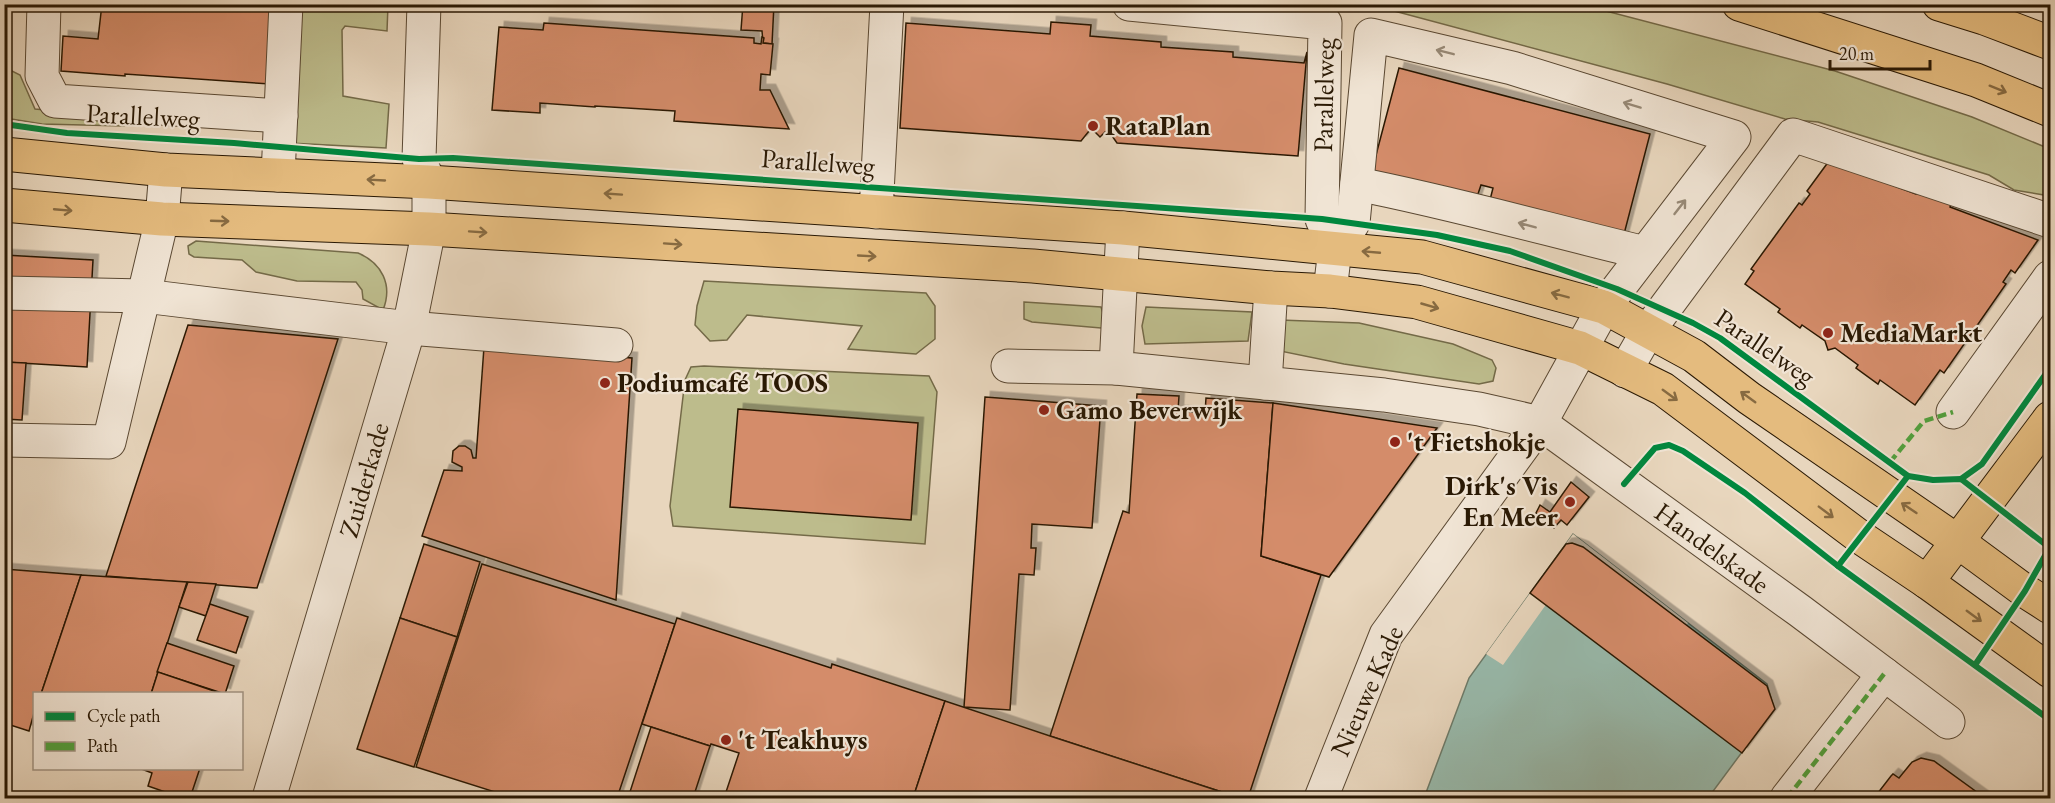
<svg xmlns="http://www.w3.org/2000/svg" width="2055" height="803" font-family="'EB Garamond',serif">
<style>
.green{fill:#bdbc8c;stroke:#746a48;stroke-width:1.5}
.water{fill:#98baac;stroke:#6c7a69;stroke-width:1.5}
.pier{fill:#e8d6bd}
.building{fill:#d48c6b;stroke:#2a1904;stroke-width:1.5;filter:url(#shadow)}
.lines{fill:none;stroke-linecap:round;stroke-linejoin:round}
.minor-casing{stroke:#5a4832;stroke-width:35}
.major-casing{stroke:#2a1904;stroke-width:35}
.highway-casing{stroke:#2a1904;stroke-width:35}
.minor{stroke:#f0e4d4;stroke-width:33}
.major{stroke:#e4bb7e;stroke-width:33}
.highway{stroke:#e4bb7e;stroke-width:33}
.quiet{stroke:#51a13d;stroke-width:4.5;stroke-dasharray:9 4.5;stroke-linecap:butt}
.cycleway-casing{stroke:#f0e4d4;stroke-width:10}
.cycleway{stroke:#00873e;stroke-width:6}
.oneway{stroke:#978976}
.oneway2{stroke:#876a41}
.poi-dot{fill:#8f2418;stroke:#f0e4d4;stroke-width:2}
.labels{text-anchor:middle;stroke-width:4.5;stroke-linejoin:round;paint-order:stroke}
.street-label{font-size:27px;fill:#2a1904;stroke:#f0e4d4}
.poi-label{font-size:27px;font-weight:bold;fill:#2a1904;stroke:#f0e4d4;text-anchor:start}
</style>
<defs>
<filter id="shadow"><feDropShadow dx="5.5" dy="-5.5" stdDeviation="0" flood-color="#0004"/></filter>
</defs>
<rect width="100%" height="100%" fill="#e8d6bd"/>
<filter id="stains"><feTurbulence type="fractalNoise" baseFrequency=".00333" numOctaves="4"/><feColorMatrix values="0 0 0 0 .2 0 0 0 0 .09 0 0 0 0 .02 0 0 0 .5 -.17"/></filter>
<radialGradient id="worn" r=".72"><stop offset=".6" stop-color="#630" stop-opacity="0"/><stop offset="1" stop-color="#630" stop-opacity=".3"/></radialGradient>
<g class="green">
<path d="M299,5H388L387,31L345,26L342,30L343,96L389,104L386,148L289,143Z"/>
<path d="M1352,5H1583L1835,71L1972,117L2050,149V196L2014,190L1989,175L1818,122L1785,119L1667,84L1383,8Z"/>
<path d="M4,67L20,75L35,109L113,116L123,126L42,124L5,118Z"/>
<path d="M196,241L358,253C382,263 393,285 383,310L363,299L362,290L356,282L297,281L256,272L242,260L194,257L189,254L188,246Z"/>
<path d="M704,281L926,293L935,306V339L916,354L848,349L862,326L747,315L727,340L710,341L695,325L697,306Z"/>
<path d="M1024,302L1101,307L1106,323L1101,328L1032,322L1024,319Z"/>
<path d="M1146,307L1252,312L1248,341L1145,344L1142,326Z"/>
<path d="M1280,320L1359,323L1453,344L1492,360L1496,368L1493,381L1479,384L1344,364L1280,351Z"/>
<path d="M704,366L929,376L937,392L925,544L673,526L670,506L685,380L691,367Z"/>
</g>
<path class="water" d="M1573,534L1767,684L1774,709L1708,798H1424L1469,678Z"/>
<path class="pier" d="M1573,534L1688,623L1677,638L1550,599L1503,665L1486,654Z"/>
<g class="building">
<path d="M102,4H275L270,84L125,74V76L61,71L63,36L98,39Z"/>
<path d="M743,4H774L772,44L763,43L762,31L741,30Z"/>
<path d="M1051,22L1091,25L1090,36L1161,42V47L1233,52V57L1304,63L1307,52L1298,156L1117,143L1110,133L1105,132L1100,137L1094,131H1089L1081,141L900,128L906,23L1050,34Z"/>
<path d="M544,23L754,38V43L761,44L762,37L764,38L763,43L773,44L770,75L761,74L760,90H770L789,129L674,121L675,111L595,106V107L540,103V113L492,110L499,27L543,30Z"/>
<path d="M1399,68L1650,134L1623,238L1489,204L1493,188L1481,185L1476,200L1371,174Z"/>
<path d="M1829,161L1916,194L1920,185L1953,197L1950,207L2038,240L2015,273L2011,270L2003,282L2006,284L1944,373L1940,370L1915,405L1880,380L1878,384L1856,368L1858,365L1835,348L1828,350L1825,341L1802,325L1800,328L1778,312L1780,309L1745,284L1754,271L1751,269L1799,203L1802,205L1810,194L1807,191Z"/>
<path d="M4,255L93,260L87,367L4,362Z"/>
<path d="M188,325L338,339L257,588L106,576Z"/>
<path d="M484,347L632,358L616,600L422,536L444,470L462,471V467L452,462L453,451L459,446H465L471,450L473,458H476Z"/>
<path d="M4,362L26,363L22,420L4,419Z"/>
<path d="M1137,394L1179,396L1178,411L1205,413L1206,398L1273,403L1261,556L1321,575L1248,798L1231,795L1050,736L1123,511L1129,513Z"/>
<path d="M985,397L1101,406L1092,528L1032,524L1031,548H1036L1034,575L1019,574L1010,710L964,707Z"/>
<path d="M1273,403L1437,428L1329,577L1261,556Z"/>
<path d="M738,409L918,423L911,520L730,507Z"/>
<path d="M1571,482L1589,497L1567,525L1561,520L1554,528L1536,513L1540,505L1550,512Z"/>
<path d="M1572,543L1583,547L1767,686L1775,709L1742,753L1530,593L1566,544Z"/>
<path d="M424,544L480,562L457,637L400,618Z"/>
<path d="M482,564L675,624L617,798H514L416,767Z"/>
<path d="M4,569L81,575L41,694H34V713L29,731L4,723Z"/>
<path d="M81,575L187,582L151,694H41Z"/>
<path d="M188,582L216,584L206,616L179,607Z"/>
<path d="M210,604L248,617L236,653L197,640Z"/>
<path d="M400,618L457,637L414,767L357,749Z"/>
<path d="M677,618L831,668L832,664L945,701L913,798H724L739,753L711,744L710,746L642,724Z"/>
<path d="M167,643L234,666L225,694L157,672Z"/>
<path d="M158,672L214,691L222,694H151Z"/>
<path d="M945,701L1050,736L1231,795L1229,798H913Z"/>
<path d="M651,727L710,746L693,798H628Z"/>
<path d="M1921,758L1934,761L1985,798H1874L1891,776L1893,774L1899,778L1912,762Z"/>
<path d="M139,768H200L190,798H170L171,794L148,786L152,773Z"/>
</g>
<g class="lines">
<g class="minor-casing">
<g id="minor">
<path d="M44,4L42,76L55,101L281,116"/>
<path d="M1129,4L1325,23L1322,219L1335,249"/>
<path d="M278,175L286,4"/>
<path d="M1357,184C1454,203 1549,230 1645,253"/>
<path d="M876,212L887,4"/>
<path d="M1123,228L1116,368L1384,395L1479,409L1540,423L1800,611L1948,722"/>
<path d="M4,293L144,296L409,328L616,345"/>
<path d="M1008,366L1116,368"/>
<path d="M1625,371L1648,331L1793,135L2050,221"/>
<path d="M1265,383L1271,288"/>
<path d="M1953,412L2050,277"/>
<path d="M4,440L109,442L162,219L166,170"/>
<path d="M269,798L409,328L429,229V182L419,159L424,4"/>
<path d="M1321,798L1386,635L1540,423L1604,307L1734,137L1512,68L1371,35L1353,223L1335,249L1330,291"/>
<path d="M1787,798L1884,674"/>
</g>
</g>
<g class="major-casing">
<g id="major">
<path d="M4,154L166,170L429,182L1123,228L1422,257L1604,307L1694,356L1749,398L1957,541L2025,591L2050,607"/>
<path d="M4,205L162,219L429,229L1033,266L1271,288L1330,291L1417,302L1580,348L1663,389L1860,537L1927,582L2050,671"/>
<path d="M1927,582L2050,418"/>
</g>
</g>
<g class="highway-casing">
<g id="highway">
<path d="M1739,4L1976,80L2050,110"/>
<path d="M1939,4L1984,18L2050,43"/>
</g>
</g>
<use href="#minor" class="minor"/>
<use href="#major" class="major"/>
<use href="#highway" class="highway"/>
<g class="quiet">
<path d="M1890,462L1924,421L1953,412"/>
<path d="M1787,798L1884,674"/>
</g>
<g class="cycleway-casing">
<g id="cycleway">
<path d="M4,124L67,133L234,143L419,159L453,158L1322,219L1437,235L1510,251L1617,289L1693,323L1720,338L1908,476L1933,480L1961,479L2050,548"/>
<path d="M1961,479L1982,464L2050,368"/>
<path d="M1624,484L1655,448L1669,445L1683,451L1745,493L1838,566L2050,720"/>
<path d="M1838,566L1908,476"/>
<path d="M1975,665L2025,591L2050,547"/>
</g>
</g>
<use href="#cycleway" class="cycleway"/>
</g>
<defs><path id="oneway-shaft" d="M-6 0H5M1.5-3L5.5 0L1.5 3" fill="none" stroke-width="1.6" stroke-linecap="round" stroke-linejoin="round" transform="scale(1.5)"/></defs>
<g class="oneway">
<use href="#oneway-shaft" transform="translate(1445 52) rotate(-166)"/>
<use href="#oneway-shaft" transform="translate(1632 105) rotate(-163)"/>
<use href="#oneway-shaft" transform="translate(1680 207) rotate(-52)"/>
<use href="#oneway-shaft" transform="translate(1527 225) rotate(-165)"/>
</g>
<g class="oneway2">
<use href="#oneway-shaft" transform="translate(1998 89) rotate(22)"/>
<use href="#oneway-shaft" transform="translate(376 180) rotate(-177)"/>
<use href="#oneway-shaft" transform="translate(613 194) rotate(-176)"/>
<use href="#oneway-shaft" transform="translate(63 210) rotate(5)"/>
<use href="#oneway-shaft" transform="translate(220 221) rotate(2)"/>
<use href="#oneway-shaft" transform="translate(478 232) rotate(4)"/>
<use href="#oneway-shaft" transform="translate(673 244) rotate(4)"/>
<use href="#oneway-shaft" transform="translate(1371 252) rotate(-175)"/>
<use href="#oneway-shaft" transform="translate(867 256) rotate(3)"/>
<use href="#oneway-shaft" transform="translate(1560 295) rotate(-165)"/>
<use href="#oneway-shaft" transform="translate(1430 306) rotate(16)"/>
<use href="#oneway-shaft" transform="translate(1670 395) rotate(36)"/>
<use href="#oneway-shaft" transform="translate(1748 397) rotate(-144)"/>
<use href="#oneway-shaft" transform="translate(1909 508) rotate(-146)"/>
<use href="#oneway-shaft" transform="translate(1826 512) rotate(37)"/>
<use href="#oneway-shaft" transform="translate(1974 616) rotate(36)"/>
</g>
<g class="poi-dot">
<circle cx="1093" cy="126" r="6"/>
<circle cx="1828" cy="333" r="6"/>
<circle cx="605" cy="383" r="6"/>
<circle cx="1044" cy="410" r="6"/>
<circle cx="1395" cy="442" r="6"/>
<circle cx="1570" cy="502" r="6"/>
<circle cx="726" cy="740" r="6"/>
</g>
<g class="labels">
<g class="street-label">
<text transform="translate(1324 95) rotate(-89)" y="9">Parallelweg</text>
<text transform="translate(143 116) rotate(3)" y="9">Parallelweg</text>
<text transform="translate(818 162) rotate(4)" y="9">Parallelweg</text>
<text transform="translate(1765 347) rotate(34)" y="9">Parallelweg</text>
<text transform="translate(364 480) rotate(-74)" y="9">Zuiderkade</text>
<text transform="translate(1712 548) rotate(36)" y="9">Handelskade</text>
<text transform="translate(1367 691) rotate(-66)" y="9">Nieuwe Kade</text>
</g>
<g class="poi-label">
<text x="1105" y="135">RataPlan</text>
<text x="1840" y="342">MediaMarkt</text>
<text x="617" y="392">Podiumcafé TOOS</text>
<text x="1056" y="419">Gamo Beverwijk</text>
<text x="1407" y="451">'t Fietshokje</text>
<text x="1558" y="495" text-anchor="end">Dirk's Vis<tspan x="1558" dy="31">En Meer</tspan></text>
<text x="738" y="749">'t Teakhuys</text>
</g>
</g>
<rect width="2055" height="803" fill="none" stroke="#e8d6bd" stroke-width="24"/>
<rect x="6" y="6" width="2043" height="791" fill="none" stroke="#2a1904" stroke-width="3"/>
<rect x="12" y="12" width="2031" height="779" fill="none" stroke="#2a1904" stroke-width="1.5"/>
<rect x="33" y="692" width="210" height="78" fill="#f0e4d4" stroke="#a19381" stroke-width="1.5"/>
<rect x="45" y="712" width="30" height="9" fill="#00873e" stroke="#a19381" stroke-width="1.5"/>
<text x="87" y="722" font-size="18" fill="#2a1904">Cycle path</text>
<rect x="45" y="742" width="30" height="9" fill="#51a13d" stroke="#a19381" stroke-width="1.5"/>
<text x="87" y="752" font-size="18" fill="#2a1904">Path</text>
<path d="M1830 60v9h100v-9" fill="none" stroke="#2a1904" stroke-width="3"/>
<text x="1839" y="60" font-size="18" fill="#2a1904" stroke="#f0e4d4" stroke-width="4.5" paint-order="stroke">20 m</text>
<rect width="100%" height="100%" filter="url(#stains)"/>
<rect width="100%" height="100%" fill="url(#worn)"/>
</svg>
